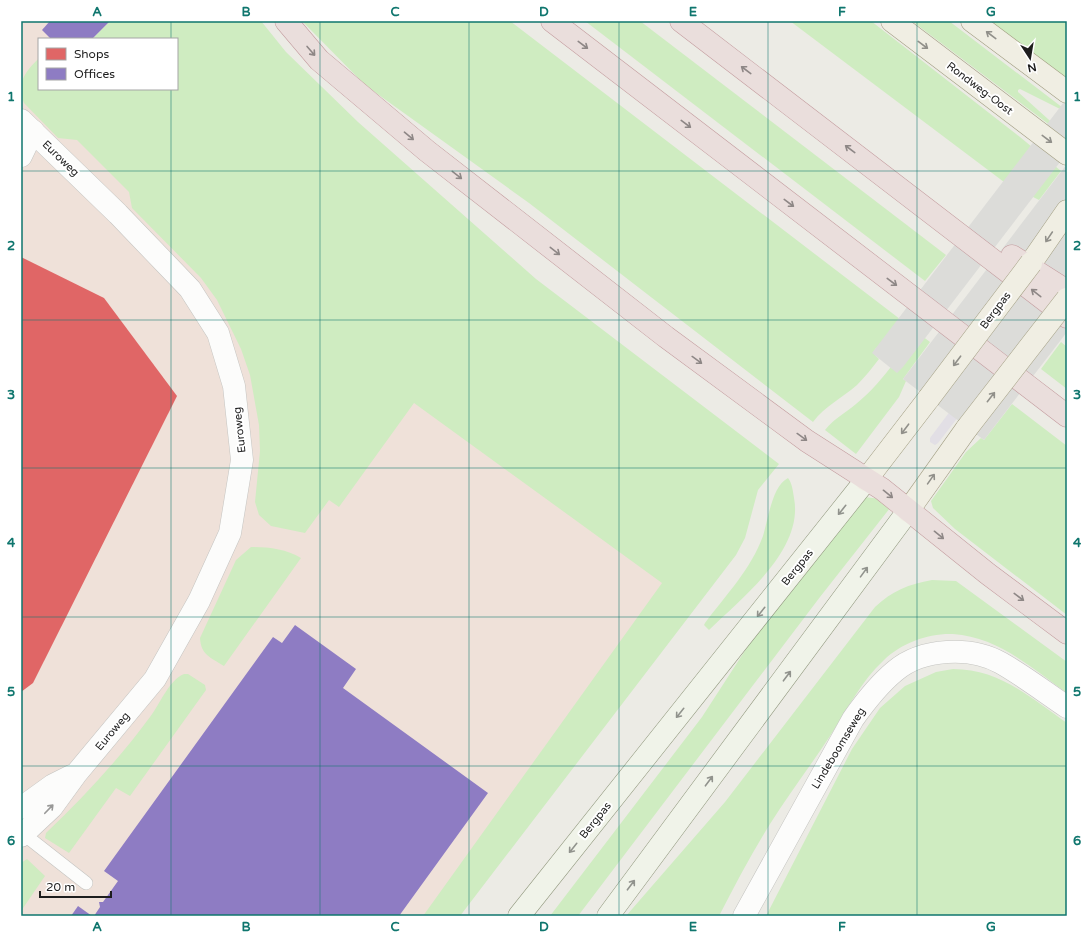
<svg xmlns="http://www.w3.org/2000/svg" width="1088" height="937" font-family="'Varela Round',sans-serif">
<style>
.commercial{fill:#efe1d9;fill-rule:evenodd}
.grass{fill:#cfecc1}
.plaza{fill:#e2dfe5}
.pier{fill:#dcdcd9}
.shops{fill:#e06666}
.offices{fill:#8e7cc3}
.lines{fill:none;stroke-linecap:round;stroke-linejoin:round}
.service-casing{stroke:#c4c4c1;stroke-width:14}
.minor-casing{stroke:#c4c4c1;stroke-width:23}
.tertiary-casing{stroke:#c4c4c1;stroke-width:23}
.secondary-casing{stroke:#8f967c;stroke-width:23}
.primary-casing{stroke:#a29e82;stroke-width:23}
.motorway-casing{stroke:#c39b9e;stroke-width:23}
.service{stroke:#fcfcfb;stroke-width:13}
.minor{stroke:#fcfcfb;stroke-width:22}
.tertiary{stroke:#fcfcfb;stroke-width:22}
.secondary{stroke:#f0f3e9;stroke-width:22}
.primary{stroke:#f0eee3;stroke-width:22}
.motorway{stroke:#eadedc;stroke-width:22}
.primary-bridge-casing{stroke:#a29e82;stroke-width:23;stroke-linecap:butt}
.primary-bridge{stroke:#f0eee3;stroke-width:22}
.oneway{stroke:#91908a}
.oneway2{stroke:#8e8786}
.oneway3{stroke:#91938d}
.oneway4{stroke:#989897}
.grid{fill:none;stroke:#0f766e;stroke-width:1;stroke-opacity:0.55}
.labels{text-anchor:middle;stroke-width:4;stroke-linejoin:round;paint-order:stroke}
.street-label{font-size:11px;fill:#1d1d1d;stroke:#fff}
.neatline{fill:none;stroke:#0f766e;stroke-width:1.5}
.grid-label{font-size:13px;text-anchor:middle;font-weight:bold;fill:#0f766e}
</style>
<rect width="100%" height="100%" fill="#ecebe5"/>
<path class="commercial" d="M21,21H212L756,458L430,916H21ZM39,39H177V89H39Z"/>
<g class="grass">
<path d="M110,21H261L286,52L358,122L536,279L779,464L758,490L745,538L736,555L460,916H423L662,583L414,403L339,507L329,500L305,533L271,526L259,515L255,502L260,451L259,425L250,375L241,349L217,300L201,278L132,208L129,192L77,140L58,138L24,103C15,84 26,71 39,58V89H177V39H92Z"/>
<path d="M302,21H510L930,342L903,379L906,381L899,397L856,454L825,430C836,417 844,414 856,404C871,392 883,377 895,362L876,348L873,353L879,359C872,368 865,377 857,385C842,398 825,406 813,422L529,203L365,85Z"/>
<path d="M585,21H640L946,255L925,281Z"/>
<path d="M790,21H871L1020,137L1061,171L1039,200L1004,182Z"/>
<path d="M912,21H949L1067,111L1062,110L1020,89L1018,90V92L1058,128L1051,126Z"/>
<path d="M989,21H1067V80Z"/>
<path d="M1061,342L1067,347V389L1041,369Z"/>
<path d="M1012,404L1067,446V615L955,529L933,508L931,501L966,452L981,438L984,440Z"/>
<path d="M788,478C792,483 793,491 794,498C804,550 742,598 709,630L704,625L705,623C726,595 751,569 763,536C768,520 772,486 788,478Z"/>
<path d="M864,497L881,499L890,508L820,597L578,916H550L702,717L779,598Z"/>
<path d="M251,547C269,547 286,549 301,558L224,666C210,657 201,655 200,638L236,560Z"/>
<path d="M932,580L956,581L1067,662V693C1032,668 998,637 953,634C929,633 901,643 884,660C861,681 847,710 830,736C811,765 789,794 770,824C752,853 735,885 719,916H626L725,802L875,607C892,591 909,584 932,580Z"/>
<path d="M953,669C1000,669 1031,698 1067,723V916H766L852,749L880,708L905,686L936,672Z"/>
<path d="M184,674H188L205,685L206,690L130,796L116,788L69,853L45,838L46,833C84,797 119,759 150,717C160,704 169,680 184,674Z"/>
<path d="M27,859L45,876L21,911V863Z"/>
</g>
<path class="plaza" d="M954,406L962,412L938,443L935,445L930,442V438Z"/>
<g class="pier">
<path d="M1067,98V153L903,367L897,373L872,353Z"/>
<path d="M1067,164V332L984,440L903,379Z"/>
</g>
<path class="shops" d="M21,257L104,298L177,396L33,683L21,692Z"/>
<g class="offices">
<path d="M50,21H110L92,39H51L42,30Z"/>
<path d="M295,625L356,669L343,688L488,793L399,916H94L100,907L99,902H103L118,881L104,871L273,637L282,643Z"/>
<path d="M78,906L92,916H71Z"/>
</g>
<g class="lines">
<g class="service-casing">
<path id="service" d="M21,832L86,883"/>
</g>
<g class="minor-casing">
<g id="minor">
<path d="M21,156L33,131"/>
<path d="M744,916L853,719C865,702 878,685 895,671C922,648 971,646 1001,663C1024,676 1046,693 1067,707"/>
</g>
</g>
<g class="tertiary-casing">
<g id="tertiary">
<path d="M21,120L118,214L190,289L218,333L234,386L242,460L230,533L199,601L155,679L76,774L52,807L21,836"/>
<path d="M21,808L53,785L71,776"/>
</g>
</g>
<g class="secondary-casing">
<g id="secondary">
<path d="M519,916L866,480"/>
<path d="M608,916L908,511"/>
</g>
</g>
<g class="primary-casing">
<g id="primary">
<path d="M892,21L1067,154"/>
<path d="M972,21L1067,92"/>
<path d="M1031,263L1067,211"/>
<path d="M866,480L929,398"/>
<path d="M908,511L967,428"/>
</g>
</g>
<g class="motorway-casing">
<g id="motorway">
<path d="M286,21L319,60L427,151L666,337L807,441L882,489L988,574L1067,633"/>
<path d="M552,21L1067,416"/>
<path d="M681,21L1067,317"/>
<path d="M1012,256L1067,291"/>
</g>
</g>
<use href="#service" class="service"/>
<use href="#minor" class="minor"/>
<use href="#tertiary" class="tertiary"/>
<use href="#secondary" class="secondary"/>
<use href="#primary" class="primary"/>
<use href="#motorway" class="motorway"/>
<g class="primary-bridge-casing">
<g id="primary-bridge">
<path d="M929,398L1031,263"/>
<path d="M967,428L1067,299"/>
</g>
</g>
<use href="#primary-bridge" class="primary-bridge"/>
</g>
<defs><path id="oneway-shaft" d="M-6 0H5M1.5-3L5.5 0L1.5 3" fill="none" stroke-width="1.6" stroke-linecap="round" stroke-linejoin="round"/></defs>
<g class="oneway">
<use href="#oneway-shaft" transform="translate(991 35) rotate(-143)"/>
<use href="#oneway-shaft" transform="translate(923 45) rotate(37)"/>
<use href="#oneway-shaft" transform="translate(1047 139) rotate(37)"/>
<use href="#oneway-shaft" transform="translate(1049 237) rotate(124)"/>
<use href="#oneway-shaft" transform="translate(957 361) rotate(127)"/>
<use href="#oneway-shaft" transform="translate(991 397) rotate(-52)"/>
<use href="#oneway-shaft" transform="translate(905 429) rotate(127)"/>
<use href="#oneway-shaft" transform="translate(931 479) rotate(-55)"/>
</g>
<g class="oneway2">
<use href="#oneway-shaft" transform="translate(583 45) rotate(37)"/>
<use href="#oneway-shaft" transform="translate(311 51) rotate(49)"/>
<use href="#oneway-shaft" transform="translate(746 70) rotate(-143)"/>
<use href="#oneway-shaft" transform="translate(686 124) rotate(37)"/>
<use href="#oneway-shaft" transform="translate(409 136) rotate(40)"/>
<use href="#oneway-shaft" transform="translate(850 149) rotate(-143)"/>
<use href="#oneway-shaft" transform="translate(457 175) rotate(38)"/>
<use href="#oneway-shaft" transform="translate(789 203) rotate(37)"/>
<use href="#oneway-shaft" transform="translate(555 251) rotate(38)"/>
<use href="#oneway-shaft" transform="translate(892 282) rotate(37)"/>
<use href="#oneway-shaft" transform="translate(1036 293) rotate(-142)"/>
<use href="#oneway-shaft" transform="translate(697 360) rotate(36)"/>
<use href="#oneway-shaft" transform="translate(802 437) rotate(36)"/>
<use href="#oneway-shaft" transform="translate(888 494) rotate(39)"/>
<use href="#oneway-shaft" transform="translate(939 535) rotate(39)"/>
<use href="#oneway-shaft" transform="translate(1019 597) rotate(37)"/>
</g>
<g class="oneway3">
<use href="#oneway-shaft" transform="translate(842 510) rotate(129)"/>
<use href="#oneway-shaft" transform="translate(864 572) rotate(-54)"/>
<use href="#oneway-shaft" transform="translate(761 612) rotate(129)"/>
<use href="#oneway-shaft" transform="translate(787 676) rotate(-53)"/>
<use href="#oneway-shaft" transform="translate(680 713) rotate(129)"/>
<use href="#oneway-shaft" transform="translate(709 781) rotate(-53)"/>
<use href="#oneway-shaft" transform="translate(573 848) rotate(129)"/>
<use href="#oneway-shaft" transform="translate(631 885) rotate(-53)"/>
</g>
<use class="oneway4" href="#oneway-shaft" transform="translate(49 809) rotate(-46)"/>
<path class="grid" d="M171,21V39M320,21V916M469,21V916M619,21V916M768,21V916M917,21V916M171,89V916M21,171H1067M21,320H1067M21,468H1067M21,617H1067M21,766H1067"/>
<g class="labels">
<g class="street-label">
<text transform="translate(980 88) rotate(37)" y="4">Rondweg-Oost</text>
<text transform="translate(61 158) rotate(44)" y="4">Euroweg</text>
<text transform="translate(995 310) rotate(-53)" y="4">Bergpas</text>
<text transform="translate(239 430) rotate(-96)" y="4">Euroweg</text>
<text transform="translate(797 567) rotate(-51)" y="4">Bergpas</text>
<text transform="translate(112 731) rotate(-50)" y="4">Euroweg</text>
<text transform="translate(838 748) rotate(-59)" y="4">Lindeboomseweg</text>
<text transform="translate(595 820) rotate(-51)" y="4">Bergpas</text>
</g>
</g>
<rect width="1088" height="937" fill="none" stroke="#ffffff" stroke-width="44"/>
<rect x="38" y="38" width="140" height="52" fill="#ffffff" stroke="#a5a5a5"/>
<rect x="46" y="48" width="20" height="12" fill="#e06666" stroke="#a5a5a5"/>
<text x="74" y="58" font-size="12" fill="#1d1d1d">Shops</text>
<rect x="46" y="68" width="20" height="12" fill="#8e7cc3" stroke="#a5a5a5"/>
<text x="74" y="78" font-size="12" fill="#1d1d1d">Offices</text>
<g transform="translate(1030 58) rotate(168)" stroke="#ffffff" stroke-width="3" paint-order="stroke">
<path d="M0-3L7 15L0 10L-7 15Z" fill="#1d1d1d"/>
<text y="-6" font-size="11" font-weight="bold" text-anchor="middle" fill="#1d1d1d">N</text>
</g>
<path d="M40 891v6h71v-6" fill="none" stroke="#1d1d1d" stroke-width="2"/>
<text x="46" y="891" font-size="12" fill="#1d1d1d" stroke="#ffffff" stroke-width="3" paint-order="stroke">20 m</text>
<rect x="22" y="22" width="1044" height="893" class="neatline"/>
<g class="grid-label">
<text x="97" y="16">A</text>
<text x="246" y="16">B</text>
<text x="395" y="16">C</text>
<text x="544" y="16">D</text>
<text x="693" y="16">E</text>
<text x="842" y="16">F</text>
<text x="991" y="16">G</text>
<text x="11" y="101">1</text>
<text x="1077" y="101">1</text>
<text x="11" y="250">2</text>
<text x="1077" y="250">2</text>
<text x="11" y="399">3</text>
<text x="1077" y="399">3</text>
<text x="11" y="547">4</text>
<text x="1077" y="547">4</text>
<text x="11" y="696">5</text>
<text x="1077" y="696">5</text>
<text x="11" y="845">6</text>
<text x="1077" y="845">6</text>
<text x="97" y="931">A</text>
<text x="246" y="931">B</text>
<text x="395" y="931">C</text>
<text x="544" y="931">D</text>
<text x="693" y="931">E</text>
<text x="842" y="931">F</text>
<text x="991" y="931">G</text>
</g>
</svg>
